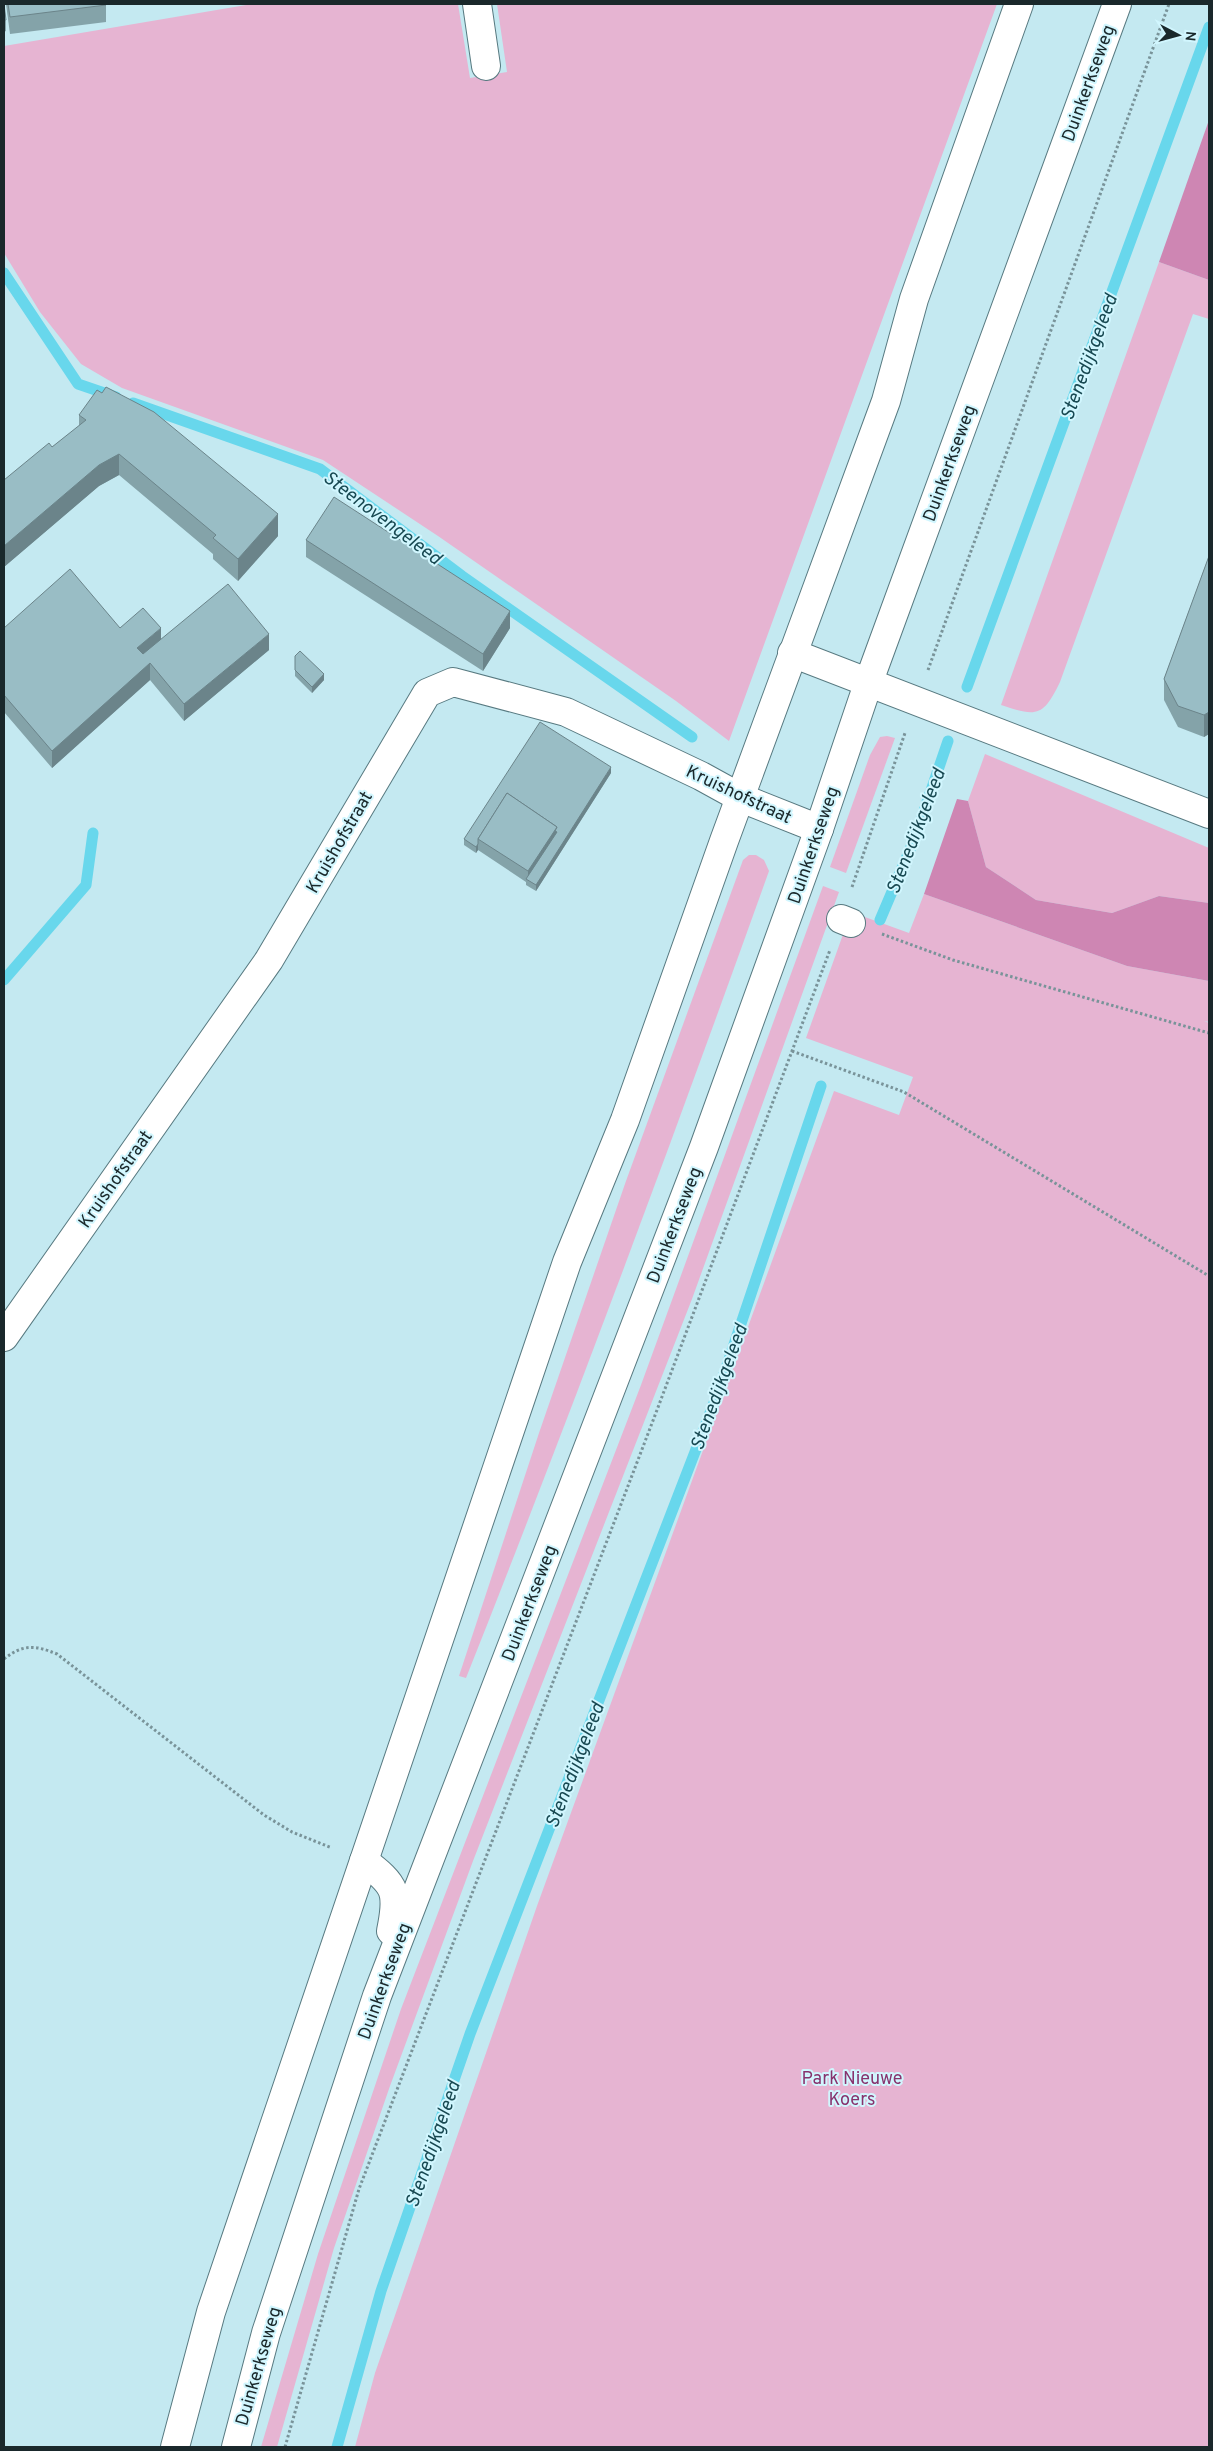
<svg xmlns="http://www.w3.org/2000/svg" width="1213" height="2451" font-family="Overpass,sans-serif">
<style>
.green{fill:#e6b4d2}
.forest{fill:#ce86b3}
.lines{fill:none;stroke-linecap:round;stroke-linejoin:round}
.stream{stroke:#68d7ec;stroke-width:11}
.minor-casing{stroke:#587a81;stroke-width:30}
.major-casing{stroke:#587a81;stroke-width:30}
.path{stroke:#799399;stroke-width:3;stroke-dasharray:2.5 2.5;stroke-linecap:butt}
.minor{stroke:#fff;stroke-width:28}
.major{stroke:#fff;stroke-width:28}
.wall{fill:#84a3a9}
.shaded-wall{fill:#6b848a}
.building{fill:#99bdc5;stroke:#6b848a}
.labels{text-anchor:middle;stroke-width:4;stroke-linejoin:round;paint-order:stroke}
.street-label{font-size:18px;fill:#1a282b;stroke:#d1f6fe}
.park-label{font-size:18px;fill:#87326d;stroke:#d1f6fe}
.water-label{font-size:19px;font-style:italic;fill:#184952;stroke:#d1f6fe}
</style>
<rect width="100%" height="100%" fill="#c4e9f1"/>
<g class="green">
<path d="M252,4H458L470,78L507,72L497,4H997L729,741L676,701L438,536L323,460L122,388L81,364L40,312L4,253V46Z"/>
<path d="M1159,262L1209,280V319L1193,314L1060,682C1043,717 1037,717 1001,705Z"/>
<path d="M887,736L895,738L846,873L830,867L870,755L880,737Z"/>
<path d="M985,754L1209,848V903L1159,896L1112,913L1036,900L986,867L968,801Z"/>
<path d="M749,855H756L764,860L769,871C672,1142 572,1411 466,1678L459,1676L539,1433L626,1181L743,860Z"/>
<path d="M823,886L839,892L692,1299L473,1861L390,2086L334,2248L277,2447H261L318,2254L401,2009L641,1385Z"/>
<path d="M924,894L1127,966L1209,981V1022L1204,1021L1209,1023V2447H355L375,2373L537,1906L834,1091L899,1115L913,1077L806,1038L851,912L909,933Z"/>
</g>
<g class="forest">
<path d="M1209,120V280L1159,262Z"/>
<path d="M957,799L968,801L986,867L1036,900L1112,913L1159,896L1209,903V981L1127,966L924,894Z"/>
</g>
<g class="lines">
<g class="stream">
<path d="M4,273L78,384L116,397"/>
<path d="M133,403L320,469L462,576L692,737"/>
<path d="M967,687L1209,27"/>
<path d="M880,920L914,840L948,741"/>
<path d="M4,980L86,885L93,833"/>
<path d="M337,2447L381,2291L470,2034L717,1395L821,1086"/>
</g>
<g class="minor-casing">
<g id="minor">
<path d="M477,4L486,66"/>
<path d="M792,653L1209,814"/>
<path d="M841,919L851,923"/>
<path d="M4,1337L269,960L427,693L453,682L566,712L701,776L741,798L819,829"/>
</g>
</g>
<g class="major-casing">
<g id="major">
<path d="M364,1861C396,1885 399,1892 391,1931"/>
<path d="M175,2447L211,2312L567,1262L625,1120L724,841L886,401L914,299L1019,4"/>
<path d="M236,2447L266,2333L377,1996L704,1147L819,829L869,681L1117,4"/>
</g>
</g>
<g class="path">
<path d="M928,670L1169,4"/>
<path d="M852,887L905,733"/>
<path d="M882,934L953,960L1209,1033"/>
<path d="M792,1051L904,1092L1209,1276"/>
<path d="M4,1659C23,1644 35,1645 57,1654L264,1815L292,1832L332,1848"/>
<path d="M285,2447L359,2189L654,1418L830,950"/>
</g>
<use href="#minor" class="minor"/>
<use href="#major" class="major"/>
</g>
<g class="wall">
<path d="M4,4L6,20V31L4,32Z"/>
<path d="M6,4H106V22L10,34Z"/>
<path d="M79,415L278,536L238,581L213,559V554L119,475L99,486L4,567V480L52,447L79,426Z"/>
<path d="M306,540L510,628L483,671L306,557Z"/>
<path d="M1209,556V734L1204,737L1178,727L1164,700V679Z"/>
<path d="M4,628H120L161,640L269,650L184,721L150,680L52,768L4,712Z"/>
<path d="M295,656L324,680L312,693L295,676Z"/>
<path d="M611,773L536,891L526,885V882L478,850L476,853L464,845V839Z"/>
</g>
<g class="shaded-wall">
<path d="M119,454V475L99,486L4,567V546L99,465Z"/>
<path d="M278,514V536L238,581V559Z"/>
<path d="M510,611V628L483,671V654Z"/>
<path d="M161,628V645L137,665V648Z"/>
<path d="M269,634V650L184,721V704Z"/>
<path d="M150,663V680L52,768V751Z"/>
<path d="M324,674V680L312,693V687Z"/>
<path d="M1209,712V734L1204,737V715Z"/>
<path d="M611,767V773L536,891V885Z"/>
<path d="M557,827V838L528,880V871Z"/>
<path d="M478,844V850L476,853V847Z"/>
</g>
<g class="building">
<path d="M4,4L6,20H4Z"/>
<path d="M8,4H106V5L10,17Z"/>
<path d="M106,387L154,412L278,514L238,559L213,538L216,535L119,454L99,465L4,546V480L49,443L52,447L86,420L79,415L97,390L102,393Z"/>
<path d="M334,497L510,611L483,654L306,540Z"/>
<path d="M1209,556V712L1204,715L1178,706L1164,679Z"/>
<path d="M70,569L120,628L143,608L161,628L137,648L143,654L228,584L269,634L184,704L150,663L52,751L4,695V628Z"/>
<path d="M300,651L324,674L312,687L295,670V656Z"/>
<path d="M540,722L611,767L536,885L526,879L557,832L555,831L557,827L507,793L478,839V844L476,847L464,839Z"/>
<path d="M507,793L557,827L528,871L478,839Z"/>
</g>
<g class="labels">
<g class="street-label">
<text transform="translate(1088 83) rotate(-70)" y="6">Duinkerkseweg</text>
<text transform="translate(949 463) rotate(-70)" y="6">Duinkerkseweg</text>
<text transform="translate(739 794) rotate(25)" y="6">Kruishofstraat</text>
<text transform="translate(339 842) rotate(-60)" y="6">Kruishofstraat</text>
<text transform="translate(813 845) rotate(-71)" y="6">Duinkerkseweg</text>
<text transform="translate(115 1179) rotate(-55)" y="6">Kruishofstraat</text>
<text transform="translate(674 1225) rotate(-69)" y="6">Duinkerkseweg</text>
<text transform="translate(529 1603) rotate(-69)" y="6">Duinkerkseweg</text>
<text transform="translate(384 1981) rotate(-70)" y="6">Duinkerkseweg</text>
<text transform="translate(258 2366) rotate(-74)" y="6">Duinkerkseweg</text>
</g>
<g class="park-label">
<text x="852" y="2084">Park Nieuwe<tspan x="852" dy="21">Koers</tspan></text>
</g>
<g class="water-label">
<text transform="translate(1088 357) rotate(-70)" y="7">Stenedijkgeleed</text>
<text transform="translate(383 517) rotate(37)" y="7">Steenovengeleed</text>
<text transform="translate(915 831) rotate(-69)" y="7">Stenedijkgeleed</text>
<text transform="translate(718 1387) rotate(-70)" y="7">Stenedijkgeleed</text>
<text transform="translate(574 1765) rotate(-69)" y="7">Stenedijkgeleed</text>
<text transform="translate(432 2144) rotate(-71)" y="7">Stenedijkgeleed</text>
</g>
</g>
<rect width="1213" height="2451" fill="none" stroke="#1a282b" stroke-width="10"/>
<g transform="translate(1178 35) rotate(96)" stroke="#d1f6fe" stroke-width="4" paint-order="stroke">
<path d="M0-4L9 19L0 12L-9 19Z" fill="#1a282b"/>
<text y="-8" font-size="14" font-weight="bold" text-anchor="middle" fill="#1a282b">N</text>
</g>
</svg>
